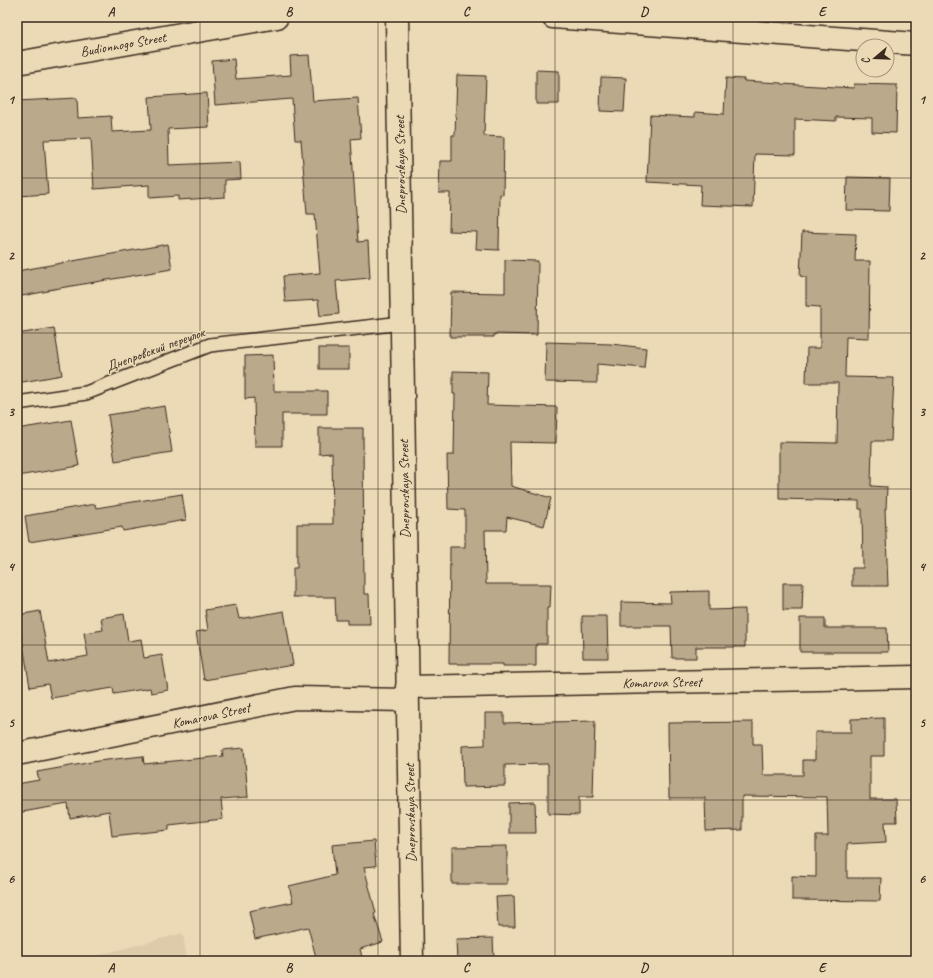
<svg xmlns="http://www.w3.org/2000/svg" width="933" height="978" font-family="Caveat,sans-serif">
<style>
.built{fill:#ddcbaa}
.building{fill:#bba98c;stroke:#3b2a1e}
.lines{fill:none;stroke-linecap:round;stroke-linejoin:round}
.service-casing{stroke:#3b2a1e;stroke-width:16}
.minor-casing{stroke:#3b2a1e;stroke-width:25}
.service{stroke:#ecdab7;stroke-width:13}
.minor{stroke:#ecdab7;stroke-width:22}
.grid{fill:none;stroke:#3b2a1e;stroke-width:1;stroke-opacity:0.55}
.labels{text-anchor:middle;stroke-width:3;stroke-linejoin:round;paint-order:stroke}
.street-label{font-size:14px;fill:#3b2a1e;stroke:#ecdab7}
.neatline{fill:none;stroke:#3b2a1e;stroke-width:1.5}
.grid-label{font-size:13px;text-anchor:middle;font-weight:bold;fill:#3b2a1e}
</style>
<rect width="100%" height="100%" fill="#ecdab7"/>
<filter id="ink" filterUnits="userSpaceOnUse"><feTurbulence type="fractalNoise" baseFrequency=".025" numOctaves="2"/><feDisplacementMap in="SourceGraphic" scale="8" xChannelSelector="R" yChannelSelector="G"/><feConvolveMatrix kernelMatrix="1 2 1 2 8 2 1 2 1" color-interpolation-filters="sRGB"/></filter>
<g filter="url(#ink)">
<path class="built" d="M183,933L187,961H76Z"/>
<g class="building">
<path d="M309,55L313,101L358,98L361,138L351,139L358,242L368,241L370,278L336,281L339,314L320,316L318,300L285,302L283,276L320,273L315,214H307L301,140H295L292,99L215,105L212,61L234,59L236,79L291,75L290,56Z"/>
<path d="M536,70L559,71V104H536Z"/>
<path d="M457,75L486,76L484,136L504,137L503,195L500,194L499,250L476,249L477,232L449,231L450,193H439L440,161H452V135H455Z"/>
<path d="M601,77L626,78L624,112L600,111Z"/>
<path d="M726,78L744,79V81L781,83V84L854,88V84L897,85L896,133L872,132V118L836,117V121L795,119V155L755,154L753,207L700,205L701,185L647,182L650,115L695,117V112L724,114Z"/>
<path d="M207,93L209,127L168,129L169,165L240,162L241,179L225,180V197L178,200V196L149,198V185L94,189L91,138L44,140L48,194L17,196V101L77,98L78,118L111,116L112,132L151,130L149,97Z"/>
<path d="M847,177L890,178L889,211L846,210Z"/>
<path d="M802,232L856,234L855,261H870L869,338L846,337L845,377L894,378L891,441H872L871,486L887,487L886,509H885L888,586H852V568H863L862,509H859V501L779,499V442L837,443L838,383H806L807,348H820V307L806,306V277L800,276Z"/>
<path d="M168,244L172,269L48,290V291L17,297V271Z"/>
<path d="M505,260L538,261L537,335L494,334V337H450L451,292L505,293Z"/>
<path d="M54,328L62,375L17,383V334Z"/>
<path d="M546,342L611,344L646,348L644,368L597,364V383L545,382Z"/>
<rect x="319" y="348" width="30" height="21"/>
<path d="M273,355L274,391H327V414H282V446H255L254,398L245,399V356Z"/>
<path d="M453,371L488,372L487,405L557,407L556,443L510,442L511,486L551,498L544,526L507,517L506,530H485L486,584H551L550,608H547V644H536V666H503V664H449L450,547H465V510L448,509L447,455H454L455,394H453Z"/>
<path d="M165,406L172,452L115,461L108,415Z"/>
<path d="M71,420L79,466L17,476V429Z"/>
<path d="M319,428H363L364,594H369L370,624H347V620H336L335,597H293V568H297V524H333L332,453L319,454Z"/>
<path d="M182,494L186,520L123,531L122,527L29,542L25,516L95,504L96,508Z"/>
<path d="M783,583H803L802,610H783Z"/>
<path d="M709,591V610L745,609V647H696V658H672L671,626H621V602L671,603L670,592Z"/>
<path d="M236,605L239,619L284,611L293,665L204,680L196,632L208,630L205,610Z"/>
<path d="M40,611L49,663L88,656L84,633L103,630L101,618L124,614L128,641L141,639L144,658L162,655L168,690L151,693L150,688L114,694L113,688L51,698L48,684L30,687L18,615Z"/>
<path d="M582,616H607L608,658H583Z"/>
<path d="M800,618H825V628H887L888,652H800Z"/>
<path d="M485,713H504V723L595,721L593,797H579V815L548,814V764L505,765V786L463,787L462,746L485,745Z"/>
<path d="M884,718V756H870V799H896L897,822H885L886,842L847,844V878H881L880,901L792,900V876L816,877V836H828L827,797L742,796V830L706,831L705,798H669L668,723L753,722V744H762L763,775H803V760H815V732H851V719Z"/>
<path d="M244,748L248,797L221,799L223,819L169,825V830L112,836L109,811L70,818L68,804L17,813V784L39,780L37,772L98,761L143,756L144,764L223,756L222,750Z"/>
<path d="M535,802L536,833H509V803Z"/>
<path d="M374,841L376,866L364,867L376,913L374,914L383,942L360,949L363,961H317L308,927L255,939L249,911L293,902L289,886L335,875L332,845Z"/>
<path d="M507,846V884H452V847Z"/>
<path d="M514,896L515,927H498L496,897Z"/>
<path d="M493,938L494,960L457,961L456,939Z"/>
</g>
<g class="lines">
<g class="service-casing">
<path id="service" d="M17,403L86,393L210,345L402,323"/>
</g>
<g class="minor-casing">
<g id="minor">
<path d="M397,17L412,961"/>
<path d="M553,17L916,44"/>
<path d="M17,63L277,17"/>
<path d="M407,687L916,677"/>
<path d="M17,754L295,698L407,700"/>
</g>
</g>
<use href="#service" class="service"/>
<use href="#minor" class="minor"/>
</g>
</g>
<path class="grid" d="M200,17V961M378,17V961M555,17V961M733,17V961M17,178H916M17,333H916M17,489H916M17,645H916M17,800H916"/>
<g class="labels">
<g class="street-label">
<text transform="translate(123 44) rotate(-10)" y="5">Budionnogo Street</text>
<text transform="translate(400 165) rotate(-91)" y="5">Dneprovskaya Street</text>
<text transform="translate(155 349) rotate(-20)" y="5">Днепровский переулок</text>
<text transform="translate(404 489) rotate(-91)" y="5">Dneprovskaya Street</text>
<text transform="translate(662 682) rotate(-1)" y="5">Komarova Street</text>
<text transform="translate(211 715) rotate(-12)" y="5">Komarova Street</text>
<text transform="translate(410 813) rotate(-91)" y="5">Dneprovskaya Street</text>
</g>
</g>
<rect width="933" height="978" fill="none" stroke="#ecdab7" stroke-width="44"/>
<g transform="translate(875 58) rotate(251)"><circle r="19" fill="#ecdab7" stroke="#a5947a"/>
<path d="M0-3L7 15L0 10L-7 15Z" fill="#3b2a1e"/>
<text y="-6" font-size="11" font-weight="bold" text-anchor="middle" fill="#3b2a1e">С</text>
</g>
<rect x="22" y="22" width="889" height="934" class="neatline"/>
<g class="grid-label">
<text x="111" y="16">A</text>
<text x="289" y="16">B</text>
<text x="466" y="16">C</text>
<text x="644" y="16">D</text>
<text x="822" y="16">E</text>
<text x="11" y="104">1</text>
<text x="922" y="104">1</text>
<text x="11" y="260">2</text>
<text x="922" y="260">2</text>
<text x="11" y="416">3</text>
<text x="922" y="416">3</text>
<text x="11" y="571">4</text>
<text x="922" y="571">4</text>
<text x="11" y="727">5</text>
<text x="922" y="727">5</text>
<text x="11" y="883">6</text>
<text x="922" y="883">6</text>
<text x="111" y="972">A</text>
<text x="289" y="972">B</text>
<text x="466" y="972">C</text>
<text x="644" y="972">D</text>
<text x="822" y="972">E</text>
</g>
</svg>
